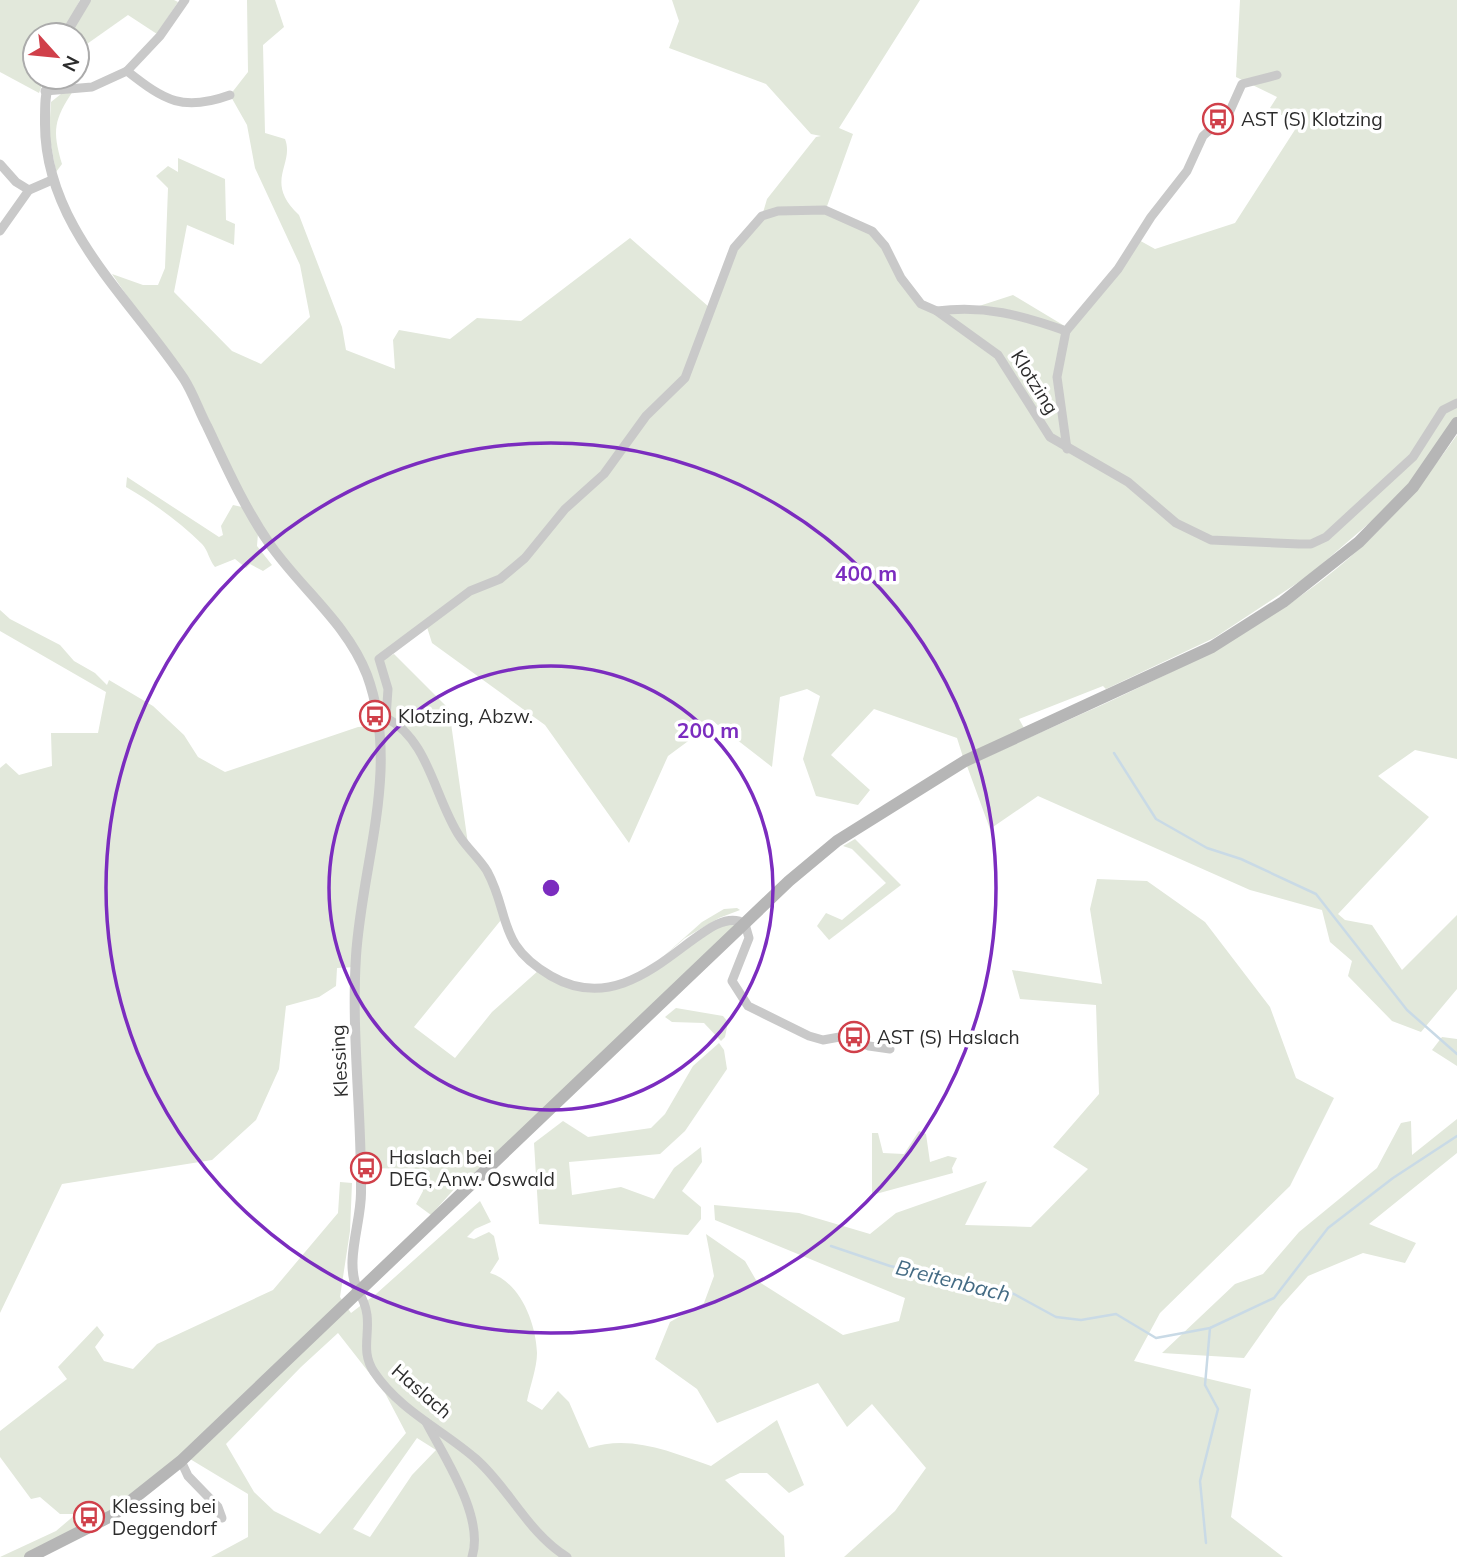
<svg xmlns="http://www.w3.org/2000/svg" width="1457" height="1557" font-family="Mulish,sans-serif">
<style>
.green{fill:#e2e8db;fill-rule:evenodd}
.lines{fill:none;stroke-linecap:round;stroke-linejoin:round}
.stream{stroke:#c9dae6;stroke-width:2.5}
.minor{stroke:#c9c9c9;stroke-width:9}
.tertiary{stroke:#c9c9c9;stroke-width:10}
.secondary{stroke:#b6b6b6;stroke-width:12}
.ring{fill:none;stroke:#7b2cbf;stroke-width:3.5}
.labels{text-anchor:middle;stroke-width:7;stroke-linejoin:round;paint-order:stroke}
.poi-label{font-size:19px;fill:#2c2c2c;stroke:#fff;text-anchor:start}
.street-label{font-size:19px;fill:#2c2c2c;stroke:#fff}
.water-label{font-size:21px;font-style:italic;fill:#446b84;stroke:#fff}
.centre{fill:#7b2cbf;stroke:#fff;stroke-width:3.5}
.ring-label{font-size:21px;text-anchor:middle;font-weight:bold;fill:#7b2cbf;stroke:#fff;stroke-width:7;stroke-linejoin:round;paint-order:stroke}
</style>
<rect width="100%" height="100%" fill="#fff"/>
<g class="green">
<path d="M0,0H80L62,35H35V77H45L39,93L0,72Z"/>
<path d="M88,0H174L178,2L157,34L128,15L77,51V35H68Z"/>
<path d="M247,0H275L284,27L263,45L265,133L285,139C295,165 263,181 299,215L342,327L346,350L395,369L393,340L399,330L450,339L477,318L521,321L630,238L709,307L734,248L762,216L767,199L816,137L821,136L811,134L766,84L669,48L679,21L672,0H920L839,128L853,134L826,209L872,232L921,304L937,311L976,307L1013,295L1068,328L1137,239L1155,249L1235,223L1298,125L1270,108L1277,97L1236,77L1240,0H1457V418L1414,478L1381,513L1308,576L1214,638L1106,689L1103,686L1019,719L1024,728L963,757L957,738L874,709L831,755L870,790L858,805L816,796L803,759L820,696L807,689L780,697L772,767L714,722L668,756L629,843L545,725L432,643L426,624L377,657L385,687L382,709L360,653L254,518L202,405L112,274L143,285H158L165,268L168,188L156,176L168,166L178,172V158L225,179L226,220L235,224L234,245L187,225L174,292L232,351L261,364L310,317L300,265L255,168L247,125L230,95L248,72Z"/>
<path d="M73,91C54,120 52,130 62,164L56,172L49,134L51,102L61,94Z"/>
<path d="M1457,435V759L1415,750L1378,776L1429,817L1338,914L1345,920L1372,925L1402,970L1457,915V989L1421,1032L1392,1021L1348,976L1352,961L1330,942L1322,910L1250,890L1038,796L990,829L967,766C1099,704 1247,650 1357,551C1395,517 1427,477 1457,435Z"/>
<path d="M127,477L219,537L223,535L221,526L233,505L242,507L258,533L257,546L272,565L263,571L250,564L246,568L235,559L215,567C209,560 208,550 202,544C180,522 152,502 126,487Z"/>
<path d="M0,610L10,619L60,645L74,661L95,673L107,685L109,680L153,706L184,735L198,757L225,772L358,727L387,725L390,690L382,660L394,654L449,709L469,851L490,878L501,920L414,1027L455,1058L492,1012L539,970L582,989L619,986L720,920L736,926L478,1170L456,1187L431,1215L416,1204L423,1191L420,1169L366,1168L355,967L337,968L336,986L319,997L286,1006L279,1069L256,1120L212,1160L62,1184L0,1313V768L6,763L19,775L52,766L51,733H98L106,692L0,631Z"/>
<path d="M855,839L901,885L829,940L817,926L826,913L842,920L886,883L852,849L843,846Z"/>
<path d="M1097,879L1147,881L1205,922L1270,1007L1296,1078L1334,1098L1290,1186L1160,1313L1134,1361L1251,1389L1231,1517L1283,1557H844L895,1511L926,1468L872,1404L847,1427L818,1383L717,1423L697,1389L655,1359L670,1322L704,1303L714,1276L706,1234L745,1261L756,1280L843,1335L899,1321L905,1298L715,1220L714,1205L799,1213L870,1234L896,1213L987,1181L965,1225L1031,1227L1088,1169L1053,1147L1099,1094L1096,1005L1020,999L1012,970L1102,984L1090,909Z"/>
<path d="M737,908L740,910L719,918L685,938L657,962L702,922L724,909Z"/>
<path d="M676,1008L723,1016L728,1022L725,1037L721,1041L704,1023L672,1022L665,1017Z"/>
<path d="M1442,1037L1457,1039V1066L1432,1050Z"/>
<path d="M719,1043L724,1050L727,1069L685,1131L660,1154L569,1162L572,1195L621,1187L654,1199L674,1168L701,1147L702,1162L682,1191L701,1207V1219L688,1235L539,1224L534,1143L563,1121L588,1137L651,1128L665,1114L693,1066Z"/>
<path d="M1457,1119V1153L1369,1224L1416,1243L1405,1263L1363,1253L1308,1276L1280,1307L1244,1358L1162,1353L1235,1284L1263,1274L1299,1232L1377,1168L1401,1123L1411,1121L1412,1155Z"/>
<path d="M919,1131L926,1134L930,1162L948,1156L957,1158L952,1168L953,1173L872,1195V1133H878L883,1153L904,1154Z"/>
<path d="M340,1182L352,1183L350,1231L340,1297L351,1313L376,1294L480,1201L491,1222L475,1229L467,1237L474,1239L489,1232L494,1236L499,1259L490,1273C520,1282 536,1323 537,1353C537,1368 530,1386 527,1401L542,1410L558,1391L569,1402L589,1448C631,1434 671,1452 711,1466L777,1420L804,1485L789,1493L767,1473H740L725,1480L784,1536L785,1557H211L248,1537V1494L190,1459L40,1557H0L56,1531L76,1514H60L40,1497L31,1499L0,1457V1431L67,1379L58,1367L97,1326L104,1335L95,1347L104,1361L133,1369L157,1344L273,1290L338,1213ZM338,1333L385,1393L406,1433L320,1534L274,1511L254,1492L226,1444L301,1367ZM417,1438L436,1450L412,1475L370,1537L353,1529Z"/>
</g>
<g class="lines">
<g class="stream">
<path d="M1114,753L1156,819L1207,848L1241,859L1316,894L1407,1010L1457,1054"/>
<path d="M831,1246L890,1266L1014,1294L1056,1317L1081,1320L1116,1314L1156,1338L1210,1328L1274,1298L1328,1228L1393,1178L1457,1136"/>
<path d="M1206,1543L1200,1481L1218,1409L1205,1385L1210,1328"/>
</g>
<g class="minor">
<path d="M127,71L160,36L185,0"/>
<path d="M1277,75L1242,84L1229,113L1203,136L1187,171L1151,217L1118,269L1066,331C1021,315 985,305 937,311L998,355L1050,437L1128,482L1176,523L1211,540L1299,544H1311L1326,537L1413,457L1443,410L1457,403"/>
<path d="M45,91L92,87L127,71C165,101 183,112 230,95"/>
<path d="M0,164L16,182L29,190L52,180"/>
<path d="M0,231L29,190"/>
<path d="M1066,331L1057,377L1067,449"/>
<path d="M386,718C429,739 435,800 460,837C468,849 479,858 487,871C511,915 496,944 551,976C641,1028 704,897 745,924L749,938L732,981L748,1006L809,1036L823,1040L845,1036L869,1046L890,1049"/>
<path d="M380,720L386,718L388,689L379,659L470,591L500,579L525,558L565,509L604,474L646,416L685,378L734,248L762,216L778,211L825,210L872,231L885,246L901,278L921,304L937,311"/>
<path d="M358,1291C379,1324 356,1345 374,1372C399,1410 443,1430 476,1459C509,1488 528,1533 567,1557"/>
<path d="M426,1422C444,1457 485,1517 472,1557"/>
<path d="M181,1461L188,1476L218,1507L222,1518"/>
</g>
<g class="tertiary">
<path d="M65,35L86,0"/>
<path d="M50,77C45,92 45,106 45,122C44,226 131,299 184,379C193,393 199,411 207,426C226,466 244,507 269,543C300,588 347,623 367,675C401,768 362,862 356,956C351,1035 362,1114 361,1193C361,1224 344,1262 358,1291"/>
</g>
<path class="secondary" d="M30,1557L113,1515L181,1461L789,881L837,841L965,761L1212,647L1283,602L1359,542L1413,487L1457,423"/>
</g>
<g class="ring">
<circle cx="551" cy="888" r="222"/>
<circle cx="551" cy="888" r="445"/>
</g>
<defs>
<g id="bus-ring" transform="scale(1.575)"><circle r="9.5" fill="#fff" stroke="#d0404a" stroke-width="1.5"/><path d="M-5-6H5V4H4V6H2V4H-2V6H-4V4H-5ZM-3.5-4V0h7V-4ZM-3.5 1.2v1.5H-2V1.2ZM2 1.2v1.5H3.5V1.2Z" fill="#d0404a"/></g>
</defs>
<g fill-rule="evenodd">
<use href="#bus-ring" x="1218" y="119"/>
<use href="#bus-ring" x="375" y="716"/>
<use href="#bus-ring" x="854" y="1037"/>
<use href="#bus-ring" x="366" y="1168"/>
<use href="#bus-ring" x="89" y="1517"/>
</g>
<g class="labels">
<g class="poi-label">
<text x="1241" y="126">AST (S) Klotzing</text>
<text x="398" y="723">Klotzing, Abzw.</text>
<text x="877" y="1044">AST (S) Haslach</text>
<text x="389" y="1164">Haslach bei<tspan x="389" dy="22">DEG, Anw. Oswald</tspan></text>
<text x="112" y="1513">Klessing bei<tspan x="112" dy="22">Deggendorf</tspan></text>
</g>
<g class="street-label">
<text transform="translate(1035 382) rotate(58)" y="7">Klotzing</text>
<text transform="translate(339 1061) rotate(-93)" y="7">Klessing</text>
<text transform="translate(422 1391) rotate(41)" y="7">Haslach</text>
</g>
<g class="water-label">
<text transform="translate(953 1281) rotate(14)" y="7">Breitenbach</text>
</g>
</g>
<circle cx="551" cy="888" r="10" class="centre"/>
<g class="ring-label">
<text x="866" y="581">400 m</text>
<text x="708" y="738">200 m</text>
</g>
<g transform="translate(56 56) rotate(117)"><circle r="33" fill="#ffffff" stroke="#ababab" stroke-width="2"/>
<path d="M0-5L12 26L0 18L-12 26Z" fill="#d0404a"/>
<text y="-10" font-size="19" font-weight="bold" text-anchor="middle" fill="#2c2c2c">N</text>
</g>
</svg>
